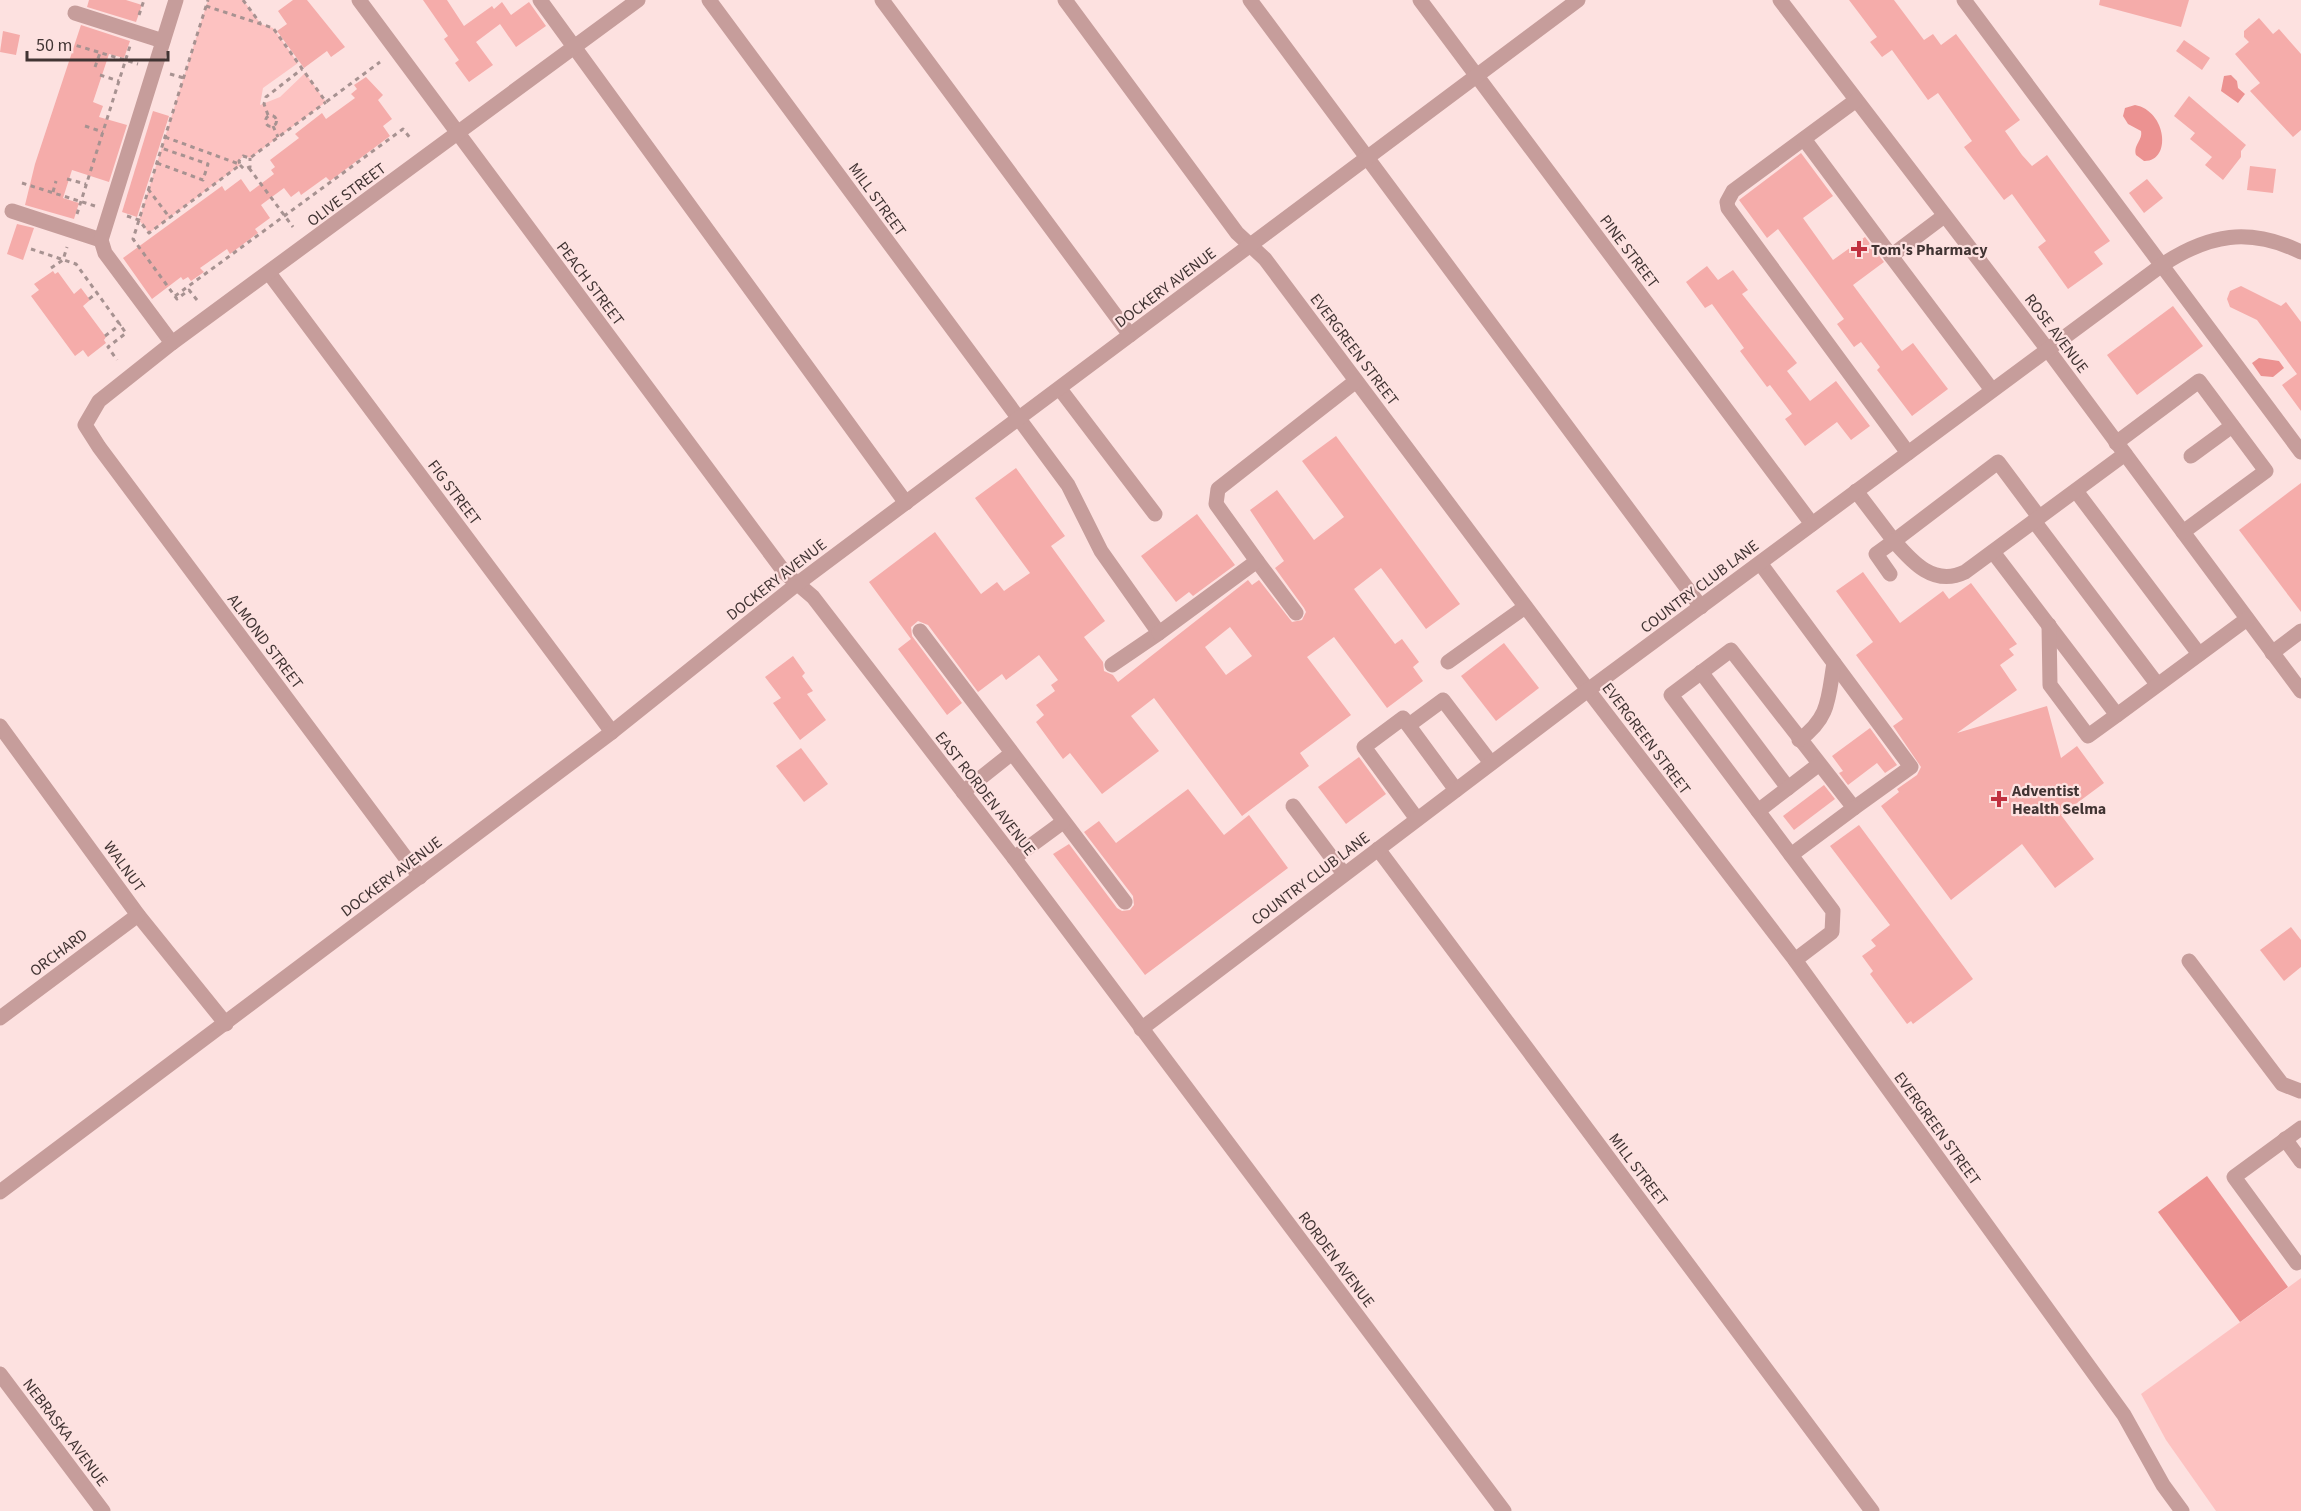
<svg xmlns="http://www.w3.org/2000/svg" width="2301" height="1511" font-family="'Source Sans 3',sans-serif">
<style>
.green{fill:#fdc2c1}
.water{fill:#ec9291}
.building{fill:#f5acaa;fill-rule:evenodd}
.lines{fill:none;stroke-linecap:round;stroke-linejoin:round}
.path{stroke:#a79291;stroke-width:3;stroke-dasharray:4.5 4.5;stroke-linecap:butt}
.minor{stroke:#c69d9b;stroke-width:15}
.poi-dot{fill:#c1303f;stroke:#fde1e0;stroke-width:2}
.labels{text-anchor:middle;stroke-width:4.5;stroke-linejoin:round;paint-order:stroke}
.street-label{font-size:16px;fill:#413433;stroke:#fde1e0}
.poi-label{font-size:16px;font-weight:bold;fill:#413433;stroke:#fde1e0;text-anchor:start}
</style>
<rect width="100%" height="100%" fill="#fde1e0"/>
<g class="green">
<path d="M208,0H243L261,24L273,28L298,63L263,88L260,105L280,97L305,73L326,102L250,158L243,156L239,161L240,165L149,233L139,220Z"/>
<path d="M2301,1278V1511H2216L2166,1440L2141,1394Z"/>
</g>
<g class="water">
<path d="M2231,75L2237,81L2238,88L2245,94L2238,103L2221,91L2224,76Z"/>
<path d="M2135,105C2167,111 2172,162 2144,161L2136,155C2133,145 2143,140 2141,131L2128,124L2123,116L2125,108Z"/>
<path d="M2259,358L2279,361L2284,368L2273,377L2261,376L2252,363Z"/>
<path d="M2207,1176L2288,1287L2240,1322L2158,1212Z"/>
</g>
<g class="building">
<path d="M89,0H126L142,5L136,22L87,7Z"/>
<path d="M293,0H307L345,47L331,57L327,51L304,68L277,31L287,24L278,11Z"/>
<path d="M423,0H447L464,26L492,6L494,9L502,2L511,15L529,2L546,26L516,47L500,24L476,42L493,65L469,82L455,63L459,60L444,39L448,36Z"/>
<path d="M1849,0H1894L1924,40L1933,34L1941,45L1956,34L2020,120L2005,131L2022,155L2032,166L2047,155L2110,241L2094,252L2103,264L2068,289L2038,247L2046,241L2012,194L2004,200L1964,147L1972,141L1938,93L1928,100L1892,50L1882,57L1870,42L1877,37Z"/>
<path d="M2100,0H2189L2181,27L2099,5Z"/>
<path d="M2259,18L2273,34L2279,29L2301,54V130L2293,137L2250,91L2260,83L2235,54L2249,42L2244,37V31Z"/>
<path d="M81,25L130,41L124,58L109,54L93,102L103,106L99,117L127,125L109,182L72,170L63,198L79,203L74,219L25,205L35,164Z"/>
<path d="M3,31L20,35L16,55L0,52Z"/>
<path d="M2184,40L2210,58L2202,70L2176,51Z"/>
<path d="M366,77L383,95L378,100L392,119L383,126L390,136L330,181L326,177L301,195L299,191L291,197L284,188L261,205L270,218L255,229L258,233L230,254L227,249L200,268L204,272L191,281L188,277L183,280L181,277L152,299L123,258L222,186L225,191L241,179L250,192L274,174L271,170L275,167L270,160L299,138L295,134L322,113L326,119L355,98L351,94L357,89L354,85Z"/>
<path d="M2189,96L2246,145L2241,151V157L2223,180L2205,165L2212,157L2190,139L2195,133L2174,116Z"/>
<path d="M153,111L169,116L137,217L122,212Z"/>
<path d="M1801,153L1833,196L1803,218L1833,260L1865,237L1884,262L1853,285L1902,351L1913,343L1948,389L1912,416L1877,370L1880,367L1861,342L1854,347L1837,324L1844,319L1778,229L1767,238L1739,200Z"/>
<path d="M2250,166L2276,169L2273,193L2247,190Z"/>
<path d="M2147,179L2163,198L2144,213L2129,193Z"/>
<path d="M17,224L34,228L23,260L7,254Z"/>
<path d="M1707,266L1718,280L1733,270L1748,290L1742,294L1797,363L1787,371L1810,401L1836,381L1870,426L1851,440L1837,422L1805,446L1785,419L1792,414L1770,385L1767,387L1740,351L1744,348L1712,304L1705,308L1686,282Z"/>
<path d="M53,271L55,274L58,272L74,294L81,288L90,300L83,306L106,337L104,340L106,343L88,357L83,350L75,356L31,296L39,290L34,284Z"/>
<path d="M2241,286L2281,306L2286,302L2301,322V411L2282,385L2297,374L2257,320L2230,307L2227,299L2230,291Z"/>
<path d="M2173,306L2203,346L2137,395L2107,355Z"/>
<path d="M1336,436L1460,604L1426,629L1381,568L1354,589L1395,644L1402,639L1419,662L1413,667L1423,681L1387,708L1334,637L1307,657L1351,715L1300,753L1309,766L1242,816L1154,698L1131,716L1159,751L1102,794L1070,753L1063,759L1036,722L1044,715L1036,705L1055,691L1051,685L1058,680L1039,655L1006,680L1002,674L978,692L928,625L918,621L911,627L912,636L962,703L947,715L898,649L911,639L869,582L935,532L981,594L997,582L1004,591L1030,573L975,498L1016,468L1065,536L1051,546L1105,621L1084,637L1103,662L1104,671L1113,675L1118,682L1248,580L1252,585L1259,580L1292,622L1302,620L1306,612L1304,608L1275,568L1284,561L1250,510L1277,490L1314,540L1344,517L1302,461ZM1230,627L1252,656L1226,675L1205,647Z"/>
<path d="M2301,483V612L2239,530Z"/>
<path d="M1197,514L1235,565L1193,596L1189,592L1176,602L1141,556Z"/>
<path d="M1863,572L1900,623L1943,591L1949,599L1971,583L2017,644L2009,649L2014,655L2000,665L2017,690L1957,733L2047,706L2061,758L2077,746L2104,783L2061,815L2094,859L2055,888L2022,844L1951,900L1881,806L1899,792L1897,789L1917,775L1921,767L1893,726L1903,719L1856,655L1873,642L1836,591Z"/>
<path d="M1504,643L1539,688L1496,721L1461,676Z"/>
<path d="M793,656L805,673L802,676L813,691L807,694L826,720L800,740L773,703L781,698L765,677Z"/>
<path d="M1870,728L1897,765L1885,773L1877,763L1848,785L1839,773L1843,771L1832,756Z"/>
<path d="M801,748L828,784L804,802L776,766Z"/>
<path d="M1359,757L1386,794L1346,824L1318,787Z"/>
<path d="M1824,785L1835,799L1794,830L1783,816Z"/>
<path d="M1188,789L1224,835L1249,815L1288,868L1145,975L1053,854L1069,844L1117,908L1122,911L1130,910L1134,905L1133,896L1084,832L1099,821L1116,843Z"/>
<path d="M1859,825L1973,979L1913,1024L1911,1021L1907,1024L1870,974L1873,971L1862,956L1876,946L1871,940L1890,925L1830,846Z"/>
<path d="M2291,927L2301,940V967L2284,981L2260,950Z"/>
</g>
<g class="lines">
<g class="path">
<path d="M243,0L260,23"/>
<path d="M206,6L273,28L326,102L380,62"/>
<path d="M139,15L144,0"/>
<path d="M68,43L138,64"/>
<path d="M95,67L100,53"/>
<path d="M170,74L184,78"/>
<path d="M100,75L119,81"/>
<path d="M268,115L264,104L266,97L302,69"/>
<circle cx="271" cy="121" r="5.5"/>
<path d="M85,126L103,132"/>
<path d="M273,126L278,137"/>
<path d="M165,137L239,164"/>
<path d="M157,163L203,180L208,164L161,148"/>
<path d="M240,165L244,169L250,167V158"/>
<path d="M249,168L293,227"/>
<path d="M67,179L86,184"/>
<path d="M22,183L95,206"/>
<path d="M148,189L170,218"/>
<path d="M53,192L56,181"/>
<path d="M77,214L130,46"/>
<path d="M127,216L139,220L149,233L240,165L239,161L243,156L250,158L326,102"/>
<path d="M31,249L76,264L126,333L108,347L117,360"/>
<path d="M51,268L63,260L67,247"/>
<path d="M175,296L403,129L411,139"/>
<path d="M89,299L97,293"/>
<path d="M197,300L189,290L177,299L133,239L208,0"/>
<path d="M105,336L121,324"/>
</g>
<g class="minor">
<path d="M359,0L785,573L813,597L1014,858L1504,1511"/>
<path d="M540,0L906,503"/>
<path d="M709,0L1068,485L1101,551L1159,633L1112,665"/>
<path d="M882,0L1130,335"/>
<path d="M1065,0L1237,233L1265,259L1588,690L1795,960L2124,1415L2163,1485L2182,1511"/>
<path d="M1250,0L1701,607"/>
<path d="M1420,0L1812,524"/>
<path d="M1780,0L2048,350L2301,691"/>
<path d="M1964,0L2301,452"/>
<path d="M75,13L163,41"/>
<path d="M1855,101L1733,191L1727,202L1728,208L1908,453"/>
<path d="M1804,139L1891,256"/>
<path d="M12,211L101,240"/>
<path d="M1944,216L1891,256L1992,390"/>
<path d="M269,273L612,732"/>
<path d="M172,343L105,253L101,240L176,0"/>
<path d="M1060,389L1155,514"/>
<path d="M2116,443L2199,381L2266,471L2183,532"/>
<path d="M2191,456L2232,426"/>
<path d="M1856,491L1894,541L1998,462L2039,517"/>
<path d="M2076,491L2199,654"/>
<path d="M2034,521L2157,684"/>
<path d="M1993,552L2117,715L2247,619"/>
<path d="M1257,561L1296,613"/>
<path d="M1760,563L1911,767L1854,808L1731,650L1671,695L1833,911L1832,932L1795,960"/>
<path d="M1890,574L1876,554L1894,541C1912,562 1934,587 1965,572L2125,454"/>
<path d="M2049,625L2050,685L2088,736L2117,715"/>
<path d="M920,631L1125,902"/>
<path d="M1159,633L1257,561L1216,504L1218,489L1356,381"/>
<path d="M2272,653L2301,631"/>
<path d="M1448,662L1525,607"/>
<path d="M1701,672L1788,788"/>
<path d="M1409,725L1443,700L1491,763"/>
<path d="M0,726L138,915L226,1024"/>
<path d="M1799,740C1830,718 1828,698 1834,663"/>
<path d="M963,792L1012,753"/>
<path d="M1293,806L1344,874"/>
<path d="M1758,811L1818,765"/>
<path d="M1417,819L1364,747L1403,718L1456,790"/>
<path d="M1378,849L1872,1511"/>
<path d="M1791,855L1854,808"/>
<path d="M1014,858L1063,822"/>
<path d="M420,877L99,447L85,425L99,401L172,343L638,0"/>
<path d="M2189,961L2282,1084L2300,1091"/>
<path d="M0,1018L138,915"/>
<path d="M1141,1029L1588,690L2162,265C2209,234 2249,227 2301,252"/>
<path d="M2285,1139L2301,1161"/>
<path d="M0,1192L612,732L797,584L1578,0"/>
<path d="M2297,1263L2234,1177L2301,1128"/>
<path d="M0,1374L103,1511"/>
</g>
</g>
<g class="poi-dot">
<path d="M1856 240h6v6h6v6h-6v6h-6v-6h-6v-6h6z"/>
<path d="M1996 790h6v6h6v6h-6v6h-6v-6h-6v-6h6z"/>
</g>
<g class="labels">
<g class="street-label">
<text transform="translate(346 194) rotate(-37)" y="6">OLIVE STREET</text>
<text transform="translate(878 199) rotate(54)" y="6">MILL STREET</text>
<text transform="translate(1630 251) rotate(53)" y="6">PINE STREET</text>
<text transform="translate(591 283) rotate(53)" y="6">PEACH STREET</text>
<text transform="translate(1165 287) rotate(-37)" y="6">DOCKERY AVENUE</text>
<text transform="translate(2057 333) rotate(53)" y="6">ROSE AVENUE</text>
<text transform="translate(1355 349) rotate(53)" y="6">EVERGREEN STREET</text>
<text transform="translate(455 492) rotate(53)" y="6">FIG STREET</text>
<text transform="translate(776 579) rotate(-38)" y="6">DOCKERY AVENUE</text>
<text transform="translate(1699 586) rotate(-37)" y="6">COUNTRY CLUB LANE</text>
<text transform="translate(266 641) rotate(53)" y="6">ALMOND STREET</text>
<text transform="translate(1647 738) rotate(53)" y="6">EVERGREEN STREET</text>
<text transform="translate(986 793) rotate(52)" y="6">EAST RORDEN AVENUE</text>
<text transform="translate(125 866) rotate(54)" y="6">WALNUT</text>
<text transform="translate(391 876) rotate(-37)" y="6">DOCKERY AVENUE</text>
<text transform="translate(1310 878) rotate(-37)" y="6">COUNTRY CLUB LANE</text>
<text transform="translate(58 952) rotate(-37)" y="6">ORCHARD</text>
<text transform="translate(1938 1128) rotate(54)" y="6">EVERGREEN STREET</text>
<text transform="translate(1639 1169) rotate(53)" y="6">MILL STREET</text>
<text transform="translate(1337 1259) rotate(53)" y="6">RORDEN AVENUE</text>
<text transform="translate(66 1432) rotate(53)" y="6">NEBRASKA AVENUE</text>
</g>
<g class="poi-label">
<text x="1871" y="255">Tom's Pharmacy</text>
<text x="2012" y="796">Adventist<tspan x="2012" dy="18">Health Selma</tspan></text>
</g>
</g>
<path d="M27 51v9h141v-9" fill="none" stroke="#413433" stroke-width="3"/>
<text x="36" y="51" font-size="18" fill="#413433" stroke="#fde1e0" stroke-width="4.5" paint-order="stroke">50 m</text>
</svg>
